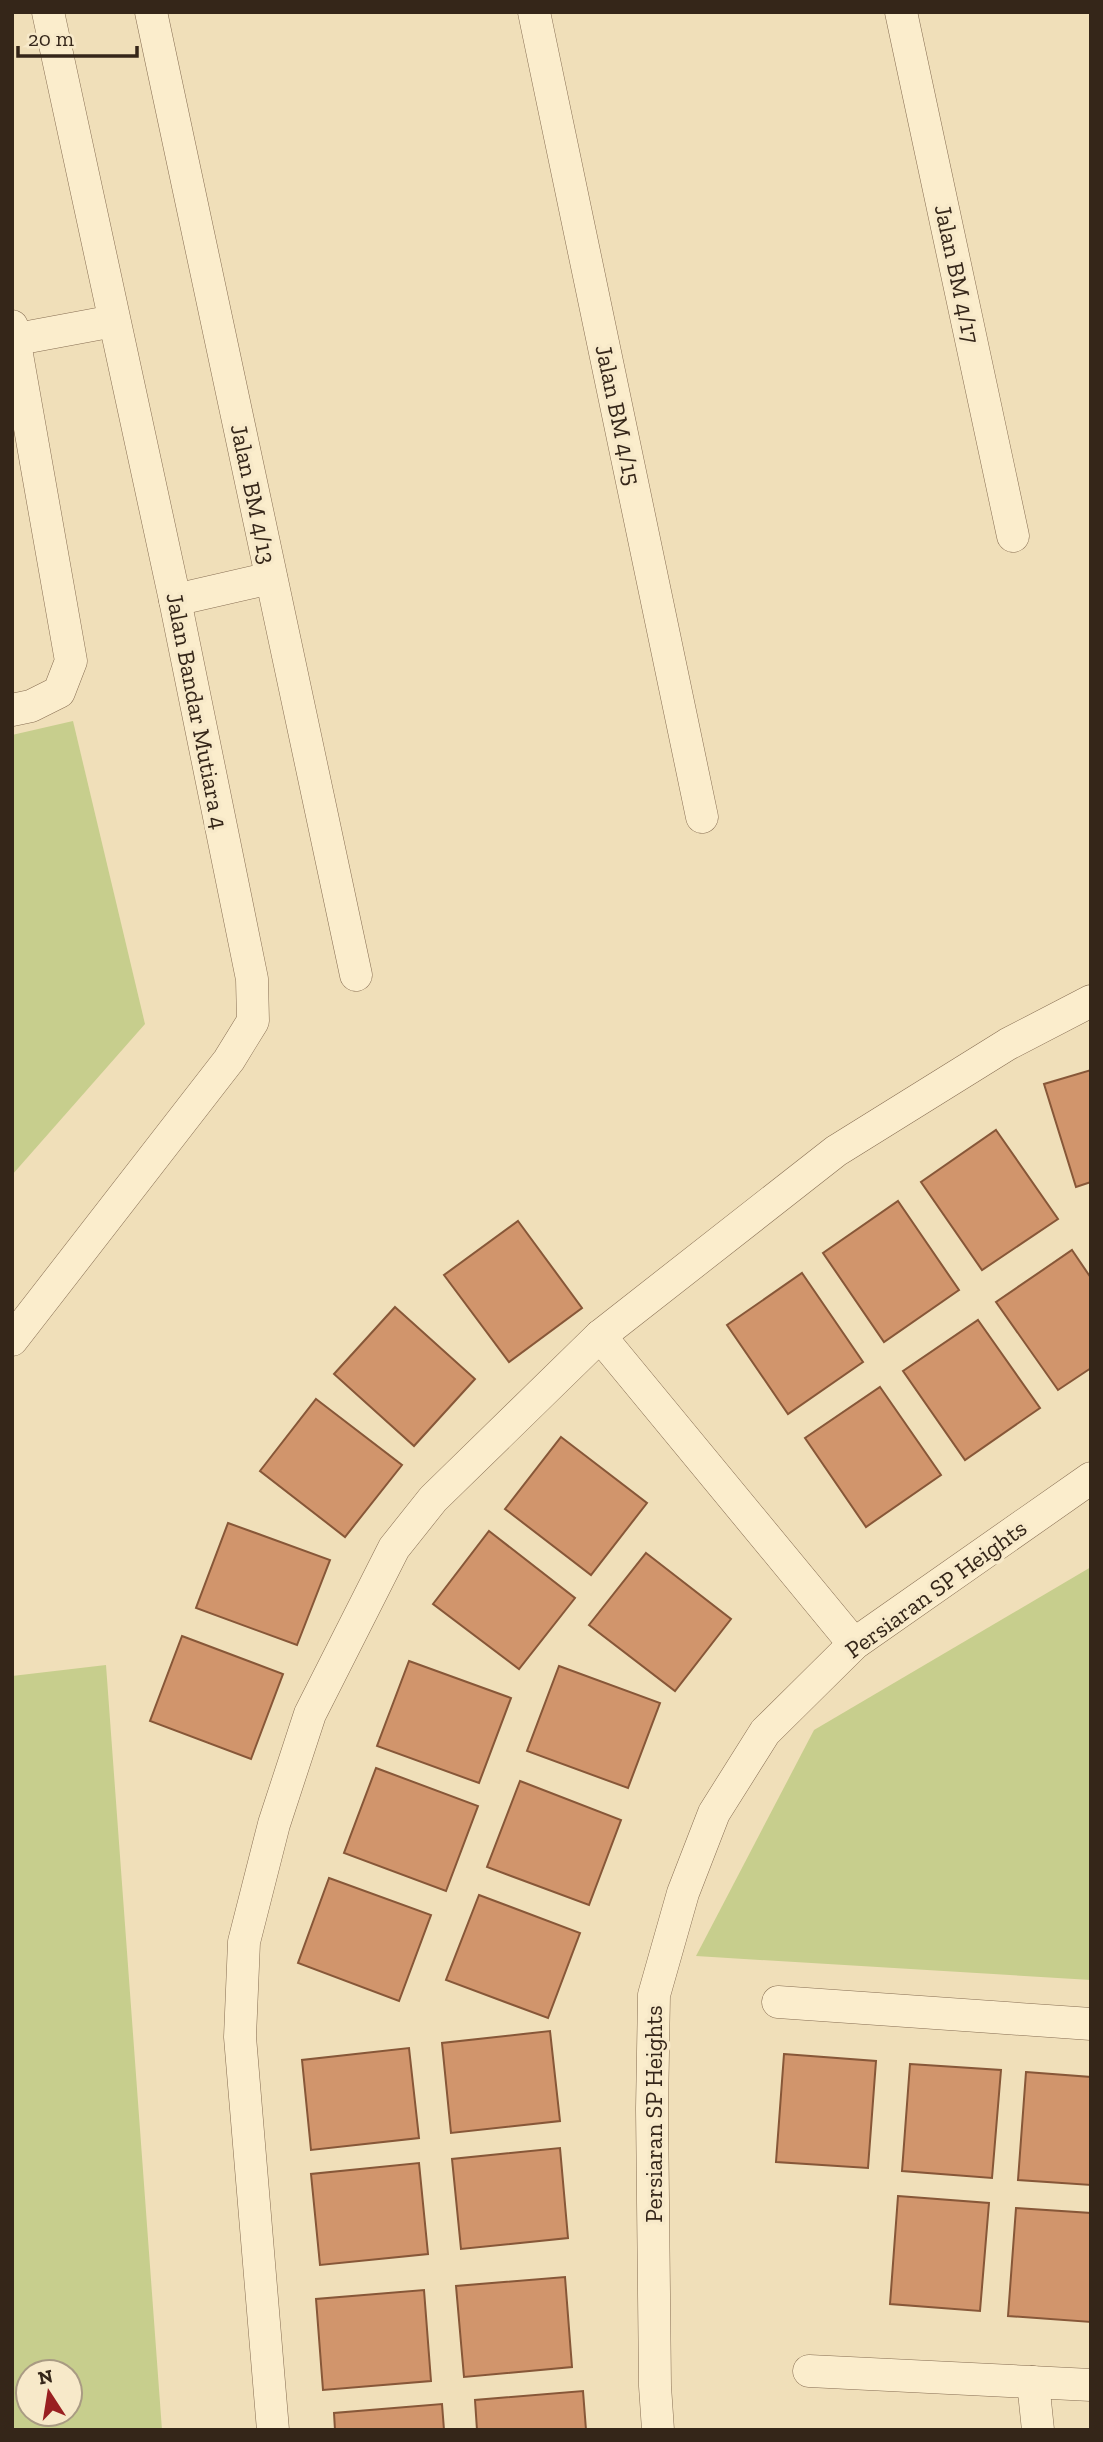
<svg xmlns="http://www.w3.org/2000/svg" width="1103" height="2442" font-family="'Zilla Slab',serif">
<style>
.green{fill:#c7ce8d;fill-rule:evenodd}
.building{fill:#d1956c;stroke:#875738;stroke-width:2}
.lines{fill:none;stroke-linecap:round;stroke-linejoin:round}
.street-casing{stroke:#876e53;stroke-width:33}
.street{stroke:#fbedcc;stroke-width:32}
.labels{text-anchor:middle;stroke-width:7;stroke-linejoin:round;paint-order:stroke}
.street-label{font-size:24px;fill:#352619;stroke:#f7e9c9}
</style>
<rect width="100%" height="100%" fill="#f0dfb9"/>
<g class="green">
<path d="M73,721L145,1024L12,1175V735Z"/>
<path d="M1091,1567V1980L696,1956L814,1730Z"/>
<path d="M106,1665L162,2430H12V1676ZM28,2372H70V2414H28Z"/>
</g>
<g class="building">
<path d="M1091,1070V1182L1076,1187L1044,1084Z"/>
<path d="M996,1130L1058,1219L982,1270L921,1182Z"/>
<path d="M898,1201L959,1290L884,1342L823,1253Z"/>
<path d="M518,1221L582,1308L509,1362L444,1275Z"/>
<path d="M1072,1250L1091,1278V1368L1058,1390L996,1302Z"/>
<path d="M802,1273L863,1362L788,1414L727,1325Z"/>
<path d="M395,1307L475,1379L414,1446L334,1374Z"/>
<path d="M978,1320L1040,1408L965,1460L903,1371Z"/>
<path d="M880,1387L941,1475L866,1527L805,1438Z"/>
<path d="M316,1399L402,1465L345,1537L260,1471Z"/>
<path d="M561,1437L647,1503L591,1575L505,1509Z"/>
<path d="M228,1523L330,1560L297,1645L196,1608Z"/>
<path d="M489,1531L575,1598L519,1669L433,1604Z"/>
<path d="M646,1553L731,1619L675,1691L589,1625Z"/>
<path d="M182,1636L283,1674L251,1759L150,1721Z"/>
<path d="M409,1661L511,1698L479,1783L377,1746Z"/>
<path d="M559,1666L660,1703L628,1788L527,1751Z"/>
<path d="M376,1768L478,1806L446,1891L344,1853Z"/>
<path d="M520,1781L621,1820L589,1905L487,1867Z"/>
<path d="M329,1878L431,1915L399,2001L298,1963Z"/>
<path d="M479,1895L580,1933L548,2018L446,1980Z"/>
<path d="M550,2031L560,2121L451,2133L442,2043Z"/>
<path d="M409,2048L419,2138L311,2150L302,2060Z"/>
<path d="M784,2054L876,2061L868,2168L776,2162Z"/>
<path d="M910,2064L1001,2070L992,2178L902,2171Z"/>
<path d="M1026,2072L1091,2077V2185L1018,2180Z"/>
<path d="M560,2148L568,2238L461,2249L452,2159Z"/>
<path d="M419,2163L428,2254L320,2265L311,2174Z"/>
<path d="M898,2196L989,2203L980,2311L890,2304Z"/>
<path d="M1016,2208L1091,2213V2322L1008,2316Z"/>
<path d="M565,2277L572,2367L464,2377L456,2286Z"/>
<path d="M424,2290L431,2381L323,2390L316,2299Z"/>
<path d="M583,2391L586,2430H477L475,2400Z"/>
<path d="M442,2404L444,2430H335L334,2413Z"/>
</g>
<g class="lines">
<g class="street-casing">
<g id="street">
<path d="M151,12L356,975"/>
<path d="M534,12L702,817"/>
<path d="M901,12L1013,536"/>
<path d="M12,326L71,661L59,692L31,706L12,710"/>
<path d="M12,340L114,321"/>
<path d="M175,600L271,578"/>
<path d="M600,1336L854,1644"/>
<path d="M12,1340L229,1060L253,1021L252,979L175,600L48,12"/>
<path d="M778,2002L1091,2024"/>
<path d="M809,2371L1091,2385"/>
<path d="M1033,2382L1038,2430"/>
<path d="M273,2430L240,2037L244,1942L274,1824L310,1714L394,1548L433,1499L600,1336L836,1151L1008,1044L1091,1001"/>
<path d="M658,2430L655,2386L652,2109L654,1995L683,1893L714,1813L765,1732L854,1644L1091,1478"/>
</g>
</g>
<use href="#street" class="street"/>
</g>
<g class="labels">
<g class="street-label">
<text transform="translate(957 274) rotate(78)" y="8">Jalan BM 4/17</text>
<text transform="translate(618 415) rotate(78)" y="8">Jalan BM 4/15</text>
<text transform="translate(253 494) rotate(78)" y="8">Jalan BM 4/13</text>
<text transform="translate(197 711) rotate(79)" y="8">Jalan Bandar Mutiara 4</text>
<text transform="translate(936 1589) rotate(-36)" y="8">Persiaran SP Heights</text>
<text transform="translate(654 2114) rotate(-90)" y="8">Persiaran SP Heights</text>
</g>
</g>
<rect width="1103" height="2442" fill="none" stroke="#352619" stroke-width="28"/>
<g transform="translate(49 2393) rotate(348)"><circle r="33" fill="#f7e9c9" stroke="#a99b83" stroke-width="2"/>
<path d="M0-5L12 26L0 18L-12 26Z" fill="#992021"/>
<text y="-10" font-size="19" font-weight="bold" text-anchor="middle" fill="#352619">N</text>
</g>
<path d="M18 46v10h119v-10" fill="none" stroke="#352619" stroke-width="3.5"/>
<text x="28" y="46" font-size="21" fill="#352619" stroke="#f7e9c9" stroke-width="5" paint-order="stroke">20 m</text>
</svg>
